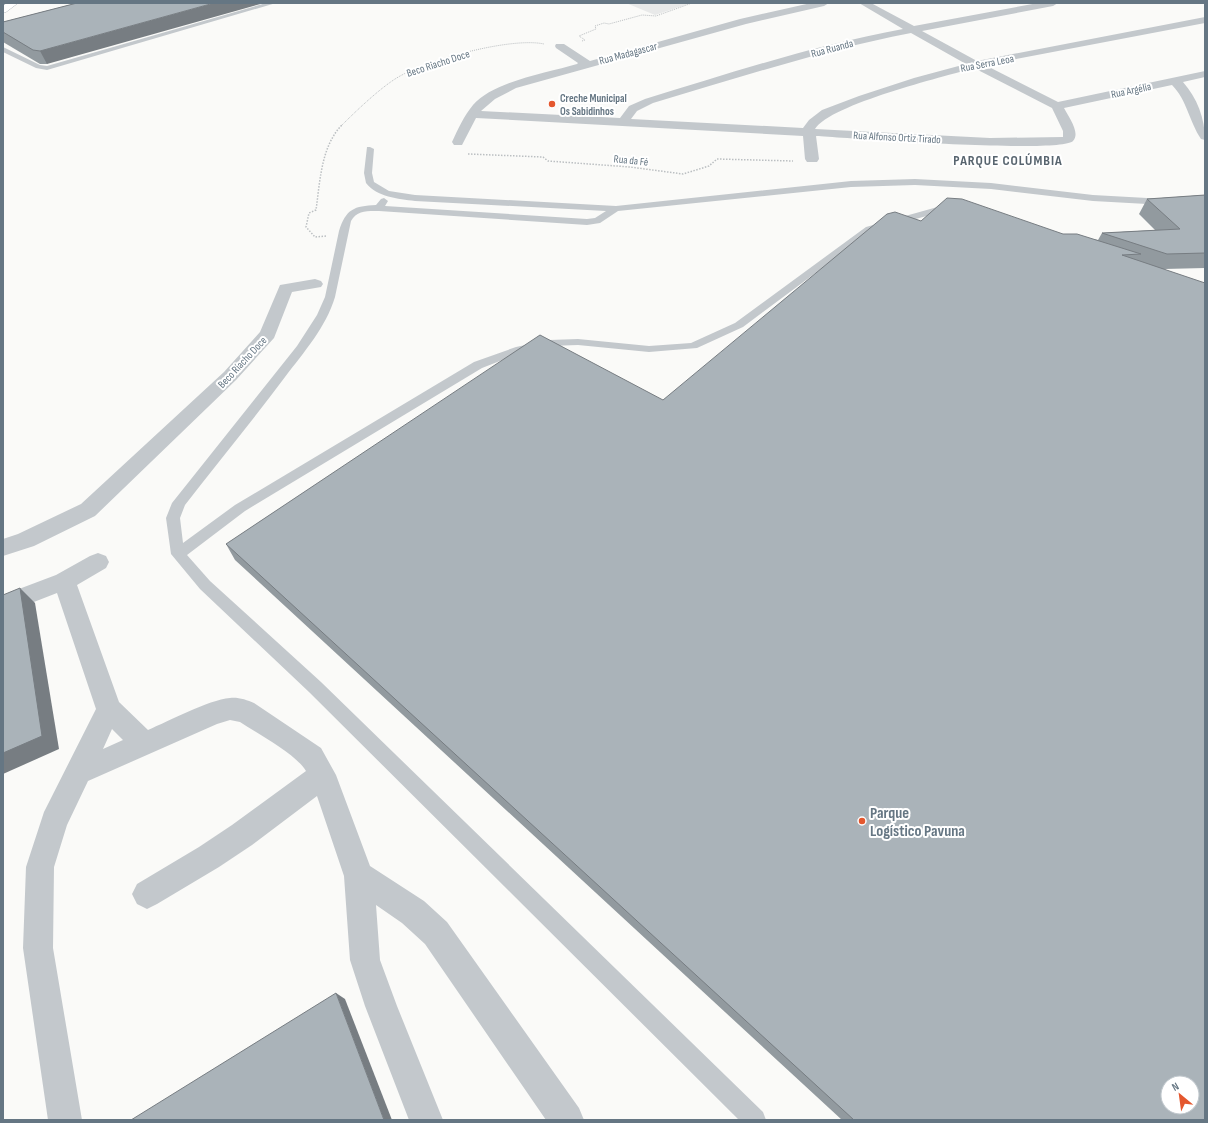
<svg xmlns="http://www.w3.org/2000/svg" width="1208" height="1123" font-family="'Sofia Sans Condensed',sans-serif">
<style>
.built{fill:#e8e9e9}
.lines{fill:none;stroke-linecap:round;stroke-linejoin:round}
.secondary-casing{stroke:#b3babf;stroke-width:1}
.path-far1{stroke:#bbbfc2;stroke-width:1;stroke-dasharray:1 1;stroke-linecap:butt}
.path{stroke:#bbbfc2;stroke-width:1.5;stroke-dasharray:1.5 1.5;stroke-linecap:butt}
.lane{fill:#c3c8cc;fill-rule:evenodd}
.street{fill:#c3c8cc;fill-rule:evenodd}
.secondary{fill:#fff;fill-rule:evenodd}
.wall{fill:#929a9f}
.shaded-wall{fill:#777d82}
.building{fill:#aab3b9;stroke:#777d82;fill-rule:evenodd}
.poi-dot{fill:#e4572e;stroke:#fff;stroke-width:1.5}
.labels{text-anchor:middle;stroke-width:4;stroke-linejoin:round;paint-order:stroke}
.far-street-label{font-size:11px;fill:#657683;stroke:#fff}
.far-poi-label{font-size:11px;font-weight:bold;fill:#657683;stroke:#fff;text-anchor:start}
.far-district-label{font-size:14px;font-weight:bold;letter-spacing:1px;fill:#57646e;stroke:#fff}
.near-poi-label{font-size:16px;font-weight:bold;fill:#657683;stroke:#fff;text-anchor:start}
</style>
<rect width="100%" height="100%" fill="#fafaf8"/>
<path class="built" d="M626,3H691L655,15Z"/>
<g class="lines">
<g class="secondary-casing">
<path id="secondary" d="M7,3H18L6,12L3,13V6Z"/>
</g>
<g class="path-far1">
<path d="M582,41L585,40L579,36L596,29L595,26L604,23L609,24L642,15L656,16L692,3"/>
<path d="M341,126C356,111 384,84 402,75C431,59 512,37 544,44"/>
</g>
<g class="path">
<path d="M468,154L543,157L548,161L630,167L683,174L709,166L717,159L793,161"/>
<path d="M326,236L315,237L306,227L309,213L316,210C320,182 321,146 342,125"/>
</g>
<g class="lane">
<path d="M266,3H276L47,70L36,68L3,52V47L40,65L47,66Z"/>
<path d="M367,147H370L374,149L372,173L374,182L389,191L415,195L616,206L851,181L915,179L991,183L1093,195L1165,199L1169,202L1165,205L1093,201L991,189L915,185L851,187L618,211L600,223L587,225L379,211C368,211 357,210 351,221L335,297C326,327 304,352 285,377C253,420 218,462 185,505L180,518L183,543L235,505L474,362L516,347L549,340L578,339L649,346L691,343L735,323L866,227L941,206L956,208L958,210L956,212H941L872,231L743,327L697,348L649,352L578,345L549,346L523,352L482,368L245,511L187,555L210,581L321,682L763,1112L766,1120H739L309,692L200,589L171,554L166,518L172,503L297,346L317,315L325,297L339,231C346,209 354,206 376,205L381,199L384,198L388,201L385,206L587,219L595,218L606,211L415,201C398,199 377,197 366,183L364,173Z"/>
</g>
<g class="street">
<path d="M811,3H829L824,6L746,24L516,88L495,99L481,111L620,118L629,106L645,99C730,73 815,45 903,29L859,3H871L914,26L1038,3H1058L1053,6L922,31L977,61L1205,17V23L985,65L1058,102L1205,71V77L1183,82C1197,98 1205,118 1205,140L1201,139C1189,121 1187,100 1172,85L1064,108C1068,116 1081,133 1073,141C1060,154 848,138 816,136L819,159L817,162H807L805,159L803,136L476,118L462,145H454L452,142C458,129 464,116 473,105C494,81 547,73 577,64L578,63L556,48L555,46L556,44H564L590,61L740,19ZM911,33L966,64L914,78L859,96L822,110L809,120L803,128L631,119L637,111L653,103C738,78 823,50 911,33ZM974,68L1052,108L1063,131V137L990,138L815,129C831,104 943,77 974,68Z"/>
<path d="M315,279L321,281L323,284L321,287L292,292L274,338L236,380L95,516L34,546L3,556V539L18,534L81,504L224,372L260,332L280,285Z"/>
<path d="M98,553L106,556L109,562L106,568L77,585L119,702L148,730C169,721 208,700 230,698C238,697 247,700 254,703L321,748L336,775L370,866L424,901L447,922L579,1108L584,1120H546L425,944L402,923L376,905L380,960L397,1006L443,1120H409L365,1006L350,960L344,876L317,796L252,845L219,867L157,904L147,909L137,904L132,894L137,884L199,847L232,825L306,771C296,754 258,734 240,722L230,720L217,724L88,781L67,825L54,867L53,948L82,1120H48L23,948L26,867L44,812L96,709L57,593L3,614V595L56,575L90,556ZM112,729L123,740L103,749Z"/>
</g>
<use href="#secondary" class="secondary"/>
</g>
<g class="wall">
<path d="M77,3L47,64H40L3,42V22Z"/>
<path d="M1205,195V268L1164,269L1205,1120H842L235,560L226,544L663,400L921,221L1063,234L1098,240L1102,233L1155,230L1139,214L1147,199Z"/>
</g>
<g class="shaded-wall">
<path d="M214,3H264L47,64L40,51Z"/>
<path d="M20,588L35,603L59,749L3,774V753Z"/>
<path d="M336,993L345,999L392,1120H384Z"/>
</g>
<g class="building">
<path d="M77,3H214L40,51L33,50L3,32V22Z"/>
<path d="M1205,195V253L1167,254L1102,233L1180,229L1147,199Z"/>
<path d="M947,198L962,199L1063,234H1077L1141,254L1122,255L1205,283V1120H854L226,544L540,335L663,400L887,214L895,212L921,221ZM1168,1083H1192V1107H1168Z"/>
<path d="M20,588L42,736L3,753V595Z"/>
<path d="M336,993L384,1120H131Z"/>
</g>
<g class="poi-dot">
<circle cx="552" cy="104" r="4"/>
<circle cx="862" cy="821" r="4"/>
</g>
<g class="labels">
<g class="far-street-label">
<text transform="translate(832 48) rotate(-15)" y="4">Rua Ruanda</text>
<text transform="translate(628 53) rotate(-15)" y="4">Rua Madagascar</text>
<text transform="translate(438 63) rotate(-18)" y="4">Beco Riacho Doce</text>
<text transform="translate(987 63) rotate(-11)" y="4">Rua Serra Leoa</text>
<text transform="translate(1131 90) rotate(-12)" y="4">Rua Argélia</text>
<text transform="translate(897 137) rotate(3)" y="4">Rua Alfonso Ortiz Tirado</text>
<text transform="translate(631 160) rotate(6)" y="4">Rua da Fé</text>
<text transform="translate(242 362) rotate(-47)" y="4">Beco Riacho Doce</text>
</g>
<g class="far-poi-label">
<text x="560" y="102">Creche Municipal<tspan x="560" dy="13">Os Sabidinhos</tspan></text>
</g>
<g class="far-district-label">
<text x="1008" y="165">PARQUE COLÚMBIA</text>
</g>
<g class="near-poi-label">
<text x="870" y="818">Parque<tspan x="870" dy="18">Logístico Pavuna</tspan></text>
</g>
</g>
<rect width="1208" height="1123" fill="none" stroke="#657683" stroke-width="8"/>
<g transform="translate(1180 1095) rotate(331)"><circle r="19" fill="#ffffff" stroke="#c1c8cd"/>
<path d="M0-3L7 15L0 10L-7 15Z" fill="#e4572e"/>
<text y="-6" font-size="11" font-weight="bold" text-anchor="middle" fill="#657683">N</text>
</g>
</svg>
